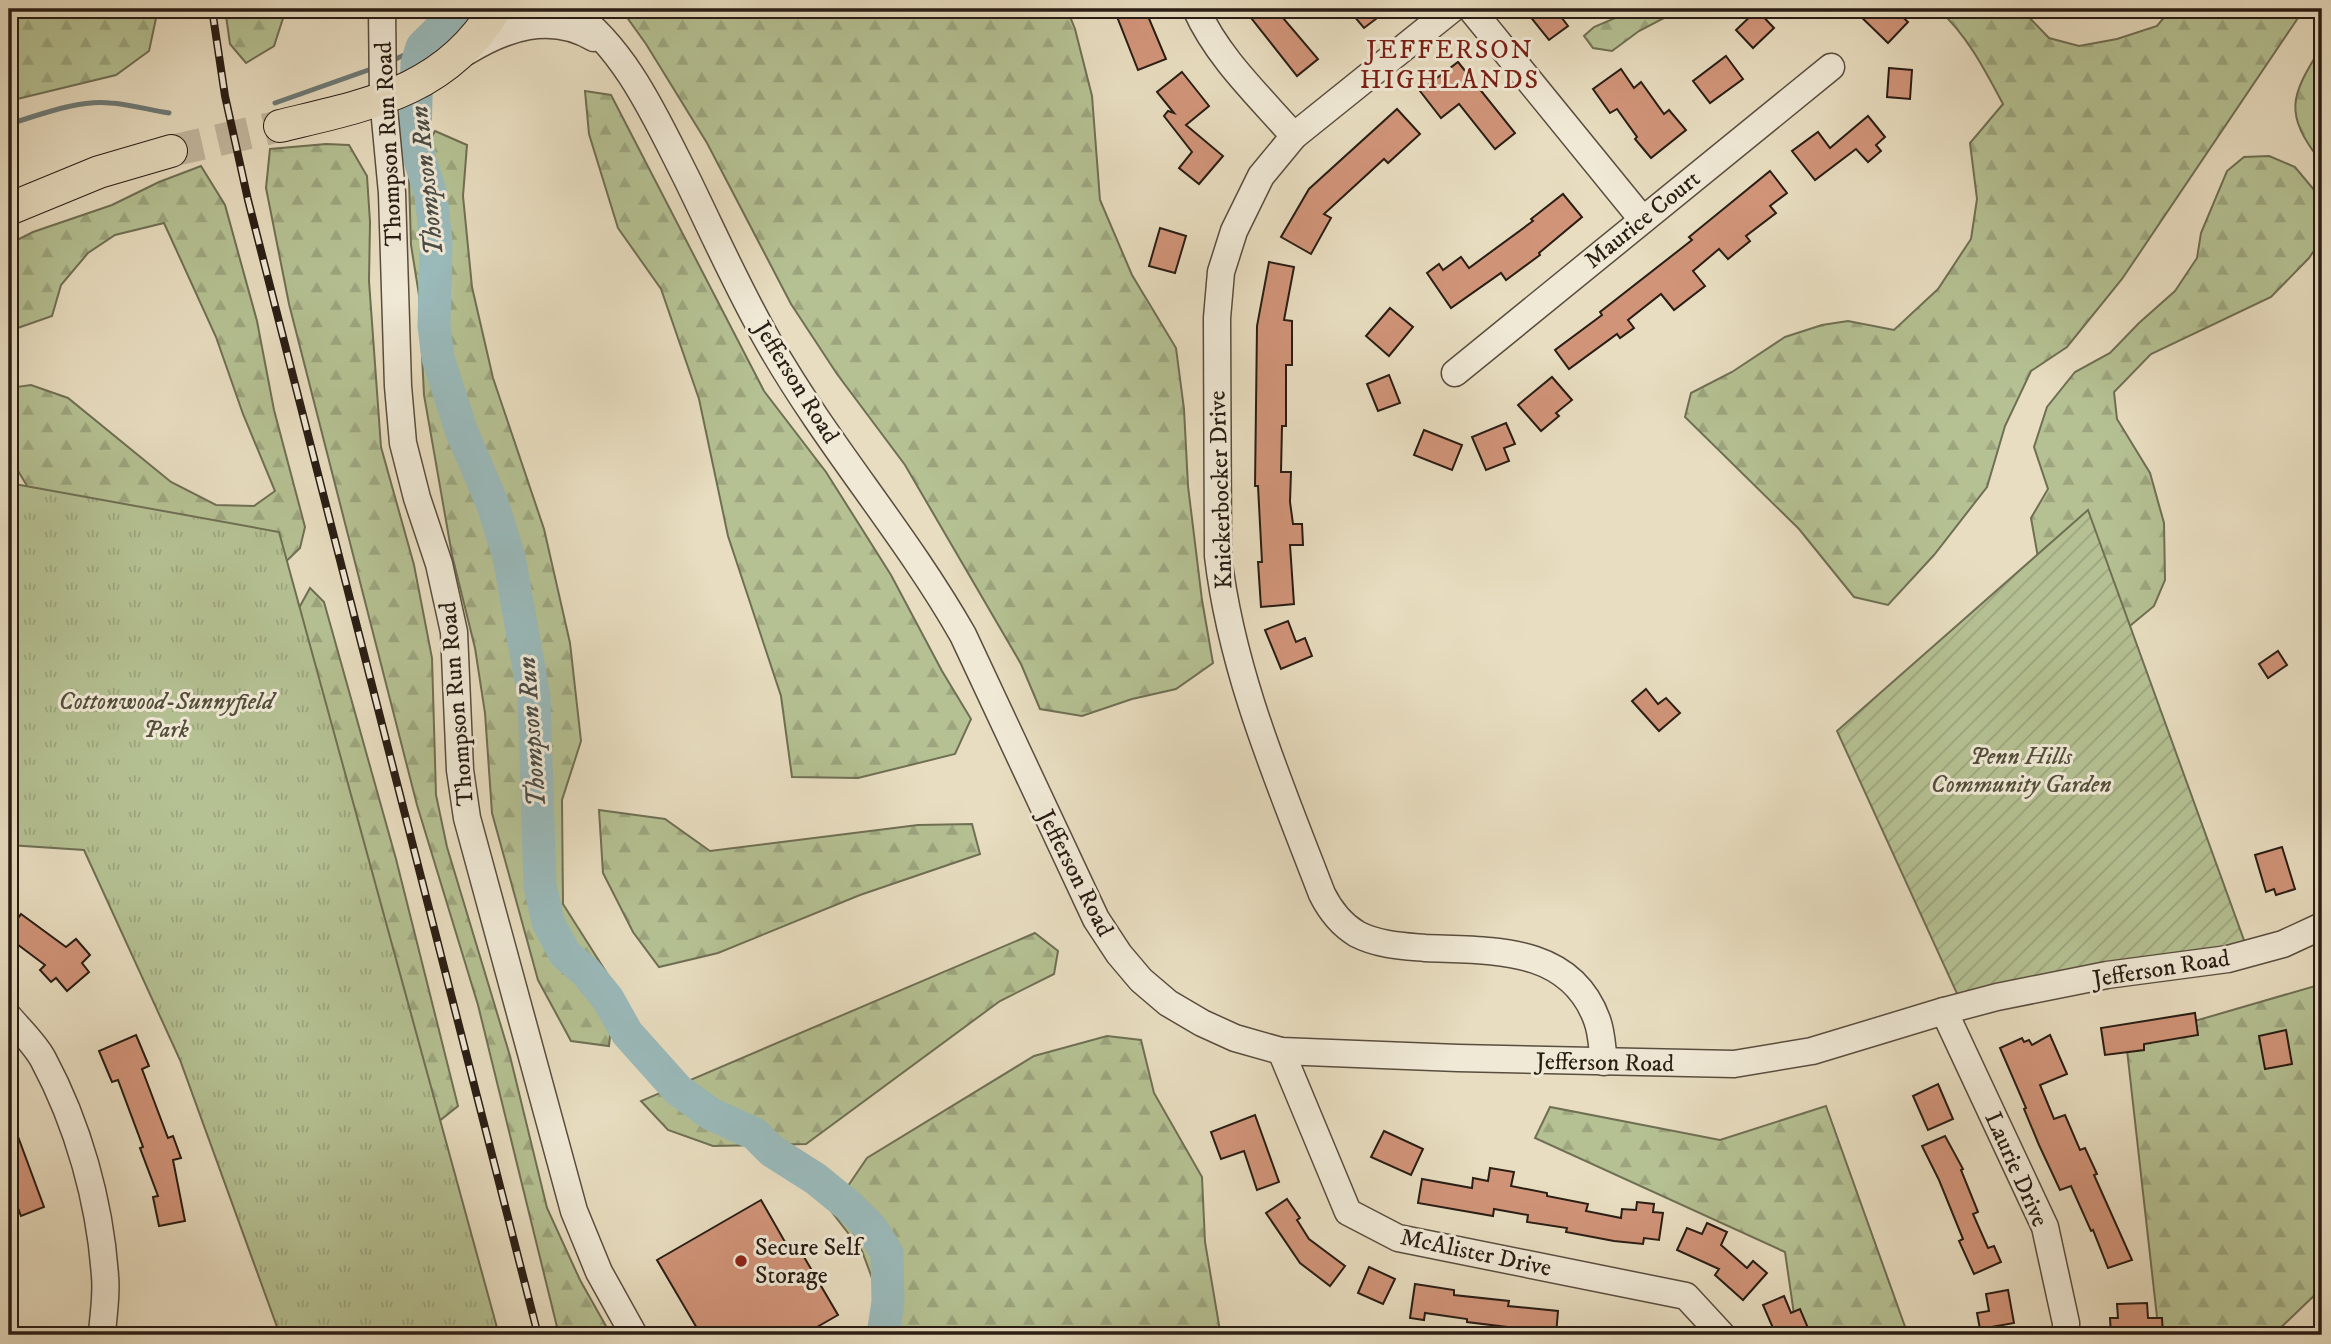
<svg xmlns="http://www.w3.org/2000/svg" width="2331" height="1344" font-family="'IM FELL DW Pica',serif">
<style>
.forest{fill:url(#forest-firs);stroke:#6f6f54;stroke-width:2}
.park{fill:url(#park-tufts);stroke:#6f6f54;stroke-width:2}
.garden{fill:url(#garden-furrows);stroke:#6f6f54;stroke-width:2}
.lines{fill:none;stroke-linecap:round;stroke-linejoin:round}
.stream{stroke:#6d7b78;stroke-width:5}
.river{stroke:#9ababb;stroke-width:33}
.building{fill:#d19479;stroke:#291d14;stroke-width:2}
.major-tunnel{stroke:#c2b79e;stroke-width:32;stroke-dasharray:32 16;stroke-linecap:butt}
.minor-casing{stroke:#594d3f;stroke-width:29}
.major-casing{stroke:#291d14;stroke-width:34}
.minor{stroke:#f0e9d6;stroke-width:26}
.major{stroke:#e8ddc0;stroke-width:32}
.rail-casing{stroke:#291d14;stroke-width:8}
.rail{stroke:#f0e9d6;stroke-width:5;stroke-dasharray:16;stroke-linecap:butt}
.poi-dot{fill:#8f2418;stroke:#f0e9d6;stroke-width:2.5}
.labels{text-anchor:middle;stroke-width:6;stroke-linejoin:round;paint-order:stroke}
.street-label{font-size:24px;fill:#291d14;stroke:#f0e9d6}
.park-label{font-size:24px;font-style:italic;fill:#534e3a;stroke:#f0e9d6}
.poi-label{font-size:24px;fill:#291d14;stroke:#f0e9d6;text-anchor:start}
.neighbourhood-label{font-size:26px;letter-spacing:2px;fill:#7a1f14;stroke:#f0e9d6}
.water-label{font-size:26px;font-style:italic;fill:#4b4c46;stroke:#f0e9d6}
</style>
<defs>
<pattern id="forest-firs" width="22" height="20" patternUnits="userSpaceOnUse" patternTransform="scale(1.75)"><rect width="22" height="20" fill="#b5c193"/><path d="M5 1l3.5 6h-7zM16 11l3.5 6h-7z" fill="#9ca57e"/></pattern>
<pattern id="park-tufts" width="24" height="20" patternUnits="userSpaceOnUse" patternTransform="scale(1.75)"><rect width="24" height="20" fill="#b5c193"/><path d="M3 7l-1-3M5 7V3M7 7l1-3M15 17l-1-3M17 17v-4M19 17l1-3" fill="none" stroke="#9ca57e"/></pattern>
<pattern id="garden-furrows" width="10" height="10" patternUnits="userSpaceOnUse" patternTransform="scale(1.75)"><rect width="10" height="10" fill="#b5c193"/><path d="M-1 1l2-2M0 10L10 0M9 11l2-2" fill="none" stroke="#9ca57e"/></pattern>
</defs>
<rect width="100%" height="100%" fill="#e8ddc0"/>
<filter id="stains"><feTurbulence type="fractalNoise" baseFrequency=".00286" numOctaves="4"/><feColorMatrix values="0 0 0 0 .2 0 0 0 0 .09 0 0 0 0 .02 0 0 0 .5 -.17"/></filter>
<radialGradient id="worn" r=".72"><stop offset=".6" stop-color="#630" stop-opacity="0"/><stop offset="1" stop-color="#630" stop-opacity=".3"/></radialGradient>
<g class="forest">
<path d="M9,9H158L149,51L116,75L9,101Z"/>
<path d="M225,9H286L274,46L246,63L230,44Z"/>
<path d="M621,9H1067L1075,29L1092,96L1100,200L1132,275L1176,348L1184,409L1188,486L1202,600L1213,663L1176,689L1132,699L1082,716L1040,709L1021,664L905,465L837,374L791,304L707,143L646,44Z"/>
<path d="M1636,9H1681L1639,31L1612,51L1593,48L1584,36L1594,27Z"/>
<path d="M1938,9H2021L2049,38L2079,46L2117,39L2157,26L2171,9H2304L2122,279L2067,347L2031,371L2005,426L1987,487L1934,555L1888,605L1854,597L1799,529L1685,417L1691,393L1732,372L1785,337L1822,325L1848,321L1894,330L1938,289L1971,239L1977,199L1970,143L2003,104C1985,70 1967,35 1938,9Z"/>
<path d="M2322,46V163C2283,113 2290,97 2322,46Z"/>
<path d="M585,91L611,95L764,391L826,472L891,575L942,671L971,719L955,754L858,778L792,777L781,696L728,536L699,399L661,289L618,228L589,134Z"/>
<path d="M435,131L467,145L463,196L472,287L493,378L544,529L570,643L581,741L562,800L563,904L615,986L609,1046L571,1041L538,980L492,813L485,713L475,648L452,555L424,395L419,295L411,245L409,179Z"/>
<path d="M326,144L349,145L367,176L370,222L369,281L381,447L414,565L432,658L436,795L447,847L510,1056L547,1208L580,1280L611,1335H559L478,1005L417,805L289,304L266,188L270,149Z"/>
<path d="M2269,156L2295,167L2320,197L2322,206V239L2309,258L2271,297L2151,354L2114,392L2117,419L2150,473L2164,523L2165,580L2154,606L2119,635L2042,580L2031,518L2048,489L2034,447L2047,407L2075,372L2110,353L2139,323L2175,291L2197,258L2201,233L2227,171L2244,157Z"/>
<path d="M201,166L225,205L257,321L274,410L305,527L300,548L272,575L70,557L9,456V388L31,385L68,398L171,482L216,505L254,506L275,491L243,414L216,337L164,223L115,235L88,253L61,285L52,316L9,331V244L33,232L112,205L159,182Z"/>
<path d="M310,588L324,602L396,859L458,1106L433,1126L272,657Z"/>
<path d="M599,810L665,819L710,851L918,825L972,824L980,854L860,895L718,953L659,967L633,932L603,873Z"/>
<path d="M1035,933L1058,951L1054,974L1000,1001L806,1144L713,1146L668,1130L641,1101Z"/>
<path d="M2322,984V1288L2273,1335H2159L2126,1041Z"/>
<path d="M1107,1036L1141,1040L1154,1093L1202,1177L1205,1242L1220,1331L1225,1335H893L862,1251L831,1211L867,1158L1034,1056Z"/>
<path d="M1826,1106L1908,1335H1797L1785,1252L1535,1138L1550,1107L1720,1140Z"/>
</g>
<path class="park" d="M9,483L279,532L499,1335H280L180,1060L84,850L9,845Z"/>
<path class="garden" d="M2088,510L2249,954L1959,998L1837,731Z"/>
<g class="lines">
<g class="stream">
<path d="M389,62L422,47"/>
<path d="M275,103L374,68"/>
<path d="M9,124C40,115 76,100 110,103C129,104 149,110 169,113"/>
</g>
<path class="river" d="M460,9L422,47L417,64L415,136L420,160L431,195L436,242L434,326L438,358L461,430L493,505L509,557L534,697L540,885L548,922L565,954L586,972L608,999L627,1033L678,1090L711,1114L755,1134L772,1151L816,1179L849,1206L872,1229L887,1253L888,1302L883,1335"/>
</g>
<g class="building">
<path d="M1114,9H1145L1166,59L1138,70Z"/>
<path d="M1244,9H1297L1283,18L1318,59L1297,76Z"/>
<path d="M1348,9H1389L1364,28Z"/>
<path d="M1524,9H1555L1568,26L1549,40Z"/>
<path d="M1853,9H1894L1908,22L1888,43Z"/>
<path d="M1757,10L1774,28L1753,48L1736,30Z"/>
<path d="M1726,56L1743,79L1710,103L1693,81Z"/>
<path d="M1458,62L1515,133L1495,149L1459,104L1441,118L1420,91Z"/>
<path d="M1889,68L1912,70L1910,99L1887,97Z"/>
<path d="M1621,69L1634,88L1641,82L1664,114L1669,110L1686,130L1651,158L1635,139L1637,137L1617,109L1610,113L1593,89Z"/>
<path d="M1182,72L1209,106L1186,125L1223,156L1199,184L1179,168L1192,152L1164,116L1168,111L1174,113L1157,92Z"/>
<path d="M1397,109L1420,134L1388,163L1384,159L1324,214L1331,218L1311,254L1281,237L1309,189Z"/>
<path d="M1868,116L1885,137L1876,145L1881,151L1868,162L1856,149L1815,180L1792,151L1818,132L1830,148Z"/>
<path d="M1770,171L1787,193L1770,206L1776,213L1746,236L1750,241L1728,259L1719,249L1693,271L1705,286L1674,310L1661,294L1628,320L1634,328L1620,338L1617,334L1569,369L1555,350L1602,315L1600,312L1692,240L1689,237Z"/>
<path d="M1563,194L1582,217L1539,253L1540,255L1506,280L1501,273L1451,308L1427,273L1439,264L1443,270L1461,257L1469,268L1533,221L1531,219Z"/>
<path d="M1160,228L1186,236L1175,273L1149,266Z"/>
<path d="M1269,262L1294,267L1284,320L1292,321V365H1286V426H1282L1281,472H1291L1290,502L1293,524H1302L1303,545H1290L1294,604L1261,607L1258,562H1262L1258,486H1255L1257,326Z"/>
<path d="M1390,308L1413,327L1389,356L1366,336Z"/>
<path d="M1389,375L1400,403L1378,411L1367,384Z"/>
<path d="M1552,377L1572,400L1556,413L1559,416L1541,431L1518,405Z"/>
<path d="M1506,423L1515,444L1504,448L1509,461L1486,470L1472,437Z"/>
<path d="M1424,430L1462,445L1452,470L1414,455Z"/>
<path d="M1288,621L1296,642L1305,638L1312,656L1281,669L1265,630Z"/>
<path d="M2278,651L2287,665L2268,678L2259,664Z"/>
<path d="M1646,689L1658,704L1666,698L1680,713L1659,731L1632,701Z"/>
<path d="M2282,847L2295,889L2276,895L2274,889L2266,892L2255,855Z"/>
<path d="M21,914L66,947L76,939L90,955L82,963L89,972L67,991L56,978L51,982L40,970L45,965L9,938V931Z"/>
<path d="M2195,1013L2198,1035L2144,1044V1050L2105,1055L2101,1028Z"/>
<path d="M2286,1030L2292,1064L2265,1069L2259,1036Z"/>
<path d="M136,1035L149,1066L142,1069L168,1138L173,1136L181,1158L173,1160L185,1221L159,1226L153,1197L158,1196L140,1148L143,1147L118,1080L112,1082L99,1051Z"/>
<path d="M2050,1035L2067,1074L2040,1085L2054,1119L2065,1115L2080,1150L2085,1148L2097,1174L2094,1175L2132,1260L2108,1268L2093,1230L2091,1231L2071,1186L2060,1190L2039,1145L2024,1109L2026,1108L2000,1048L2022,1038L2024,1042L2029,1040L2032,1045Z"/>
<path d="M1938,1084L1953,1119L1928,1130L1913,1096Z"/>
<path d="M10,1115L44,1207L21,1216L9,1184Z"/>
<path d="M1255,1115L1279,1182L1257,1190L1244,1151L1221,1159L1211,1132Z"/>
<path d="M1384,1131L1423,1149L1411,1175L1371,1157Z"/>
<path d="M1945,1136L1963,1169L1961,1170L1978,1212L1973,1214L1988,1248L1994,1246L2001,1262L1974,1274L1959,1241L1963,1239L1939,1180L1922,1146Z"/>
<path d="M1490,1168L1514,1172L1511,1186L1547,1193V1196L1588,1204L1586,1211L1621,1218L1622,1209L1636,1210L1637,1202L1654,1204L1653,1212L1663,1213L1659,1240L1644,1238L1643,1244L1614,1241L1566,1232L1567,1228L1527,1222L1528,1215L1494,1209L1493,1216L1418,1203L1422,1179L1472,1188L1473,1178L1488,1181Z"/>
<path d="M1287,1199L1300,1218L1297,1220L1309,1239L1345,1266L1330,1286L1300,1263L1266,1213Z"/>
<path d="M761,1200L789,1249L797,1245L838,1315L803,1335H701L657,1260Z"/>
<path d="M1707,1223L1727,1232L1721,1245L1747,1268L1753,1261L1767,1273L1743,1300L1715,1275L1719,1269L1677,1250L1687,1228L1702,1234Z"/>
<path d="M1369,1267L1395,1279L1383,1304L1358,1293Z"/>
<path d="M1415,1284L1454,1290V1295L1509,1301L1508,1306L1558,1311L1556,1335L1515,1331V1328L1467,1322V1319L1425,1313L1424,1320L1410,1318Z"/>
<path d="M2008,1290L2014,1323L1980,1329L1977,1313L1989,1311L1986,1294Z"/>
<path d="M1784,1296L1791,1313L1800,1309L1808,1328L1791,1335H1776L1763,1305Z"/>
<path d="M2147,1303L2148,1318H2162L2163,1335H2111L2110,1318H2118L2117,1304Z"/>
</g>
<g class="lines">
<path class="major-tunnel" d="M171,151L280,126"/>
<g class="minor-casing">
<g id="minor">
<path d="M382,9L383,98L392,193L398,386L403,443L417,498L439,564L454,632L460,770L467,818L574,1211L599,1272L634,1335"/>
<path d="M569,9C625,47 656,118 686,177C713,232 738,289 769,343C827,445 905,533 963,635L1096,919L1119,954L1141,980L1168,1003L1202,1023L1235,1038L1281,1051L1458,1058L1734,1064L1812,1051L1944,1011L1997,997L2107,975L2228,959L2283,944L2322,926"/>
<path d="M1196,9C1218,58 1259,96 1294,136"/>
<path d="M1452,9L1294,136L1261,176L1234,231L1221,272L1217,318L1218,556C1232,675 1280,784 1322,894C1330,910 1342,925 1357,934C1378,945 1403,946 1425,948C1490,951 1570,945 1597,1020C1602,1033 1602,1048 1604,1062"/>
<path d="M1471,9L1642,219"/>
<path d="M466,52C505,28 550,12 594,38"/>
<path d="M1455,373L1831,67"/>
<path d="M1944,1011L2045,1227L2066,1323V1335"/>
<path d="M9,1017C20,1030 35,1044 43,1059C78,1124 100,1202 105,1276C107,1295 103,1316 102,1335"/>
<path d="M1281,1051L1348,1212L1398,1238L1686,1296L1722,1335"/>
</g>
</g>
<g class="major-casing">
<g id="major">
<path d="M280,126C366,105 446,92 495,9"/>
<path d="M9,209L99,172L171,151"/>
</g>
</g>
<use href="#minor" class="minor"/>
<use href="#major" class="major"/>
<g class="rail-casing">
<path id="rail" d="M212,9L225,96L248,200L538,1335"/>
</g>
<use href="#rail" class="rail"/>
</g>
<circle class="poi-dot" cx="741" cy="1261" r="7"/>
<g class="labels">
<g class="street-label">
<text transform="translate(388 144) rotate(-93)" y="8">Thompson Run Road</text>
<text transform="translate(1642 219) rotate(-39)" y="8">Maurice Court</text>
<text transform="translate(797 382) rotate(58)" y="8">Jefferson Road</text>
<text transform="translate(1220 490) rotate(-92)" y="8">Knickerbocker Drive</text>
<text transform="translate(456 704) rotate(-95)" y="8">Thompson Run Road</text>
<text transform="translate(1076 873) rotate(63)" y="8">Jefferson Road</text>
<text transform="translate(2161 968) rotate(-9)" y="8">Jefferson Road</text>
<text transform="translate(1605 1062) rotate(1)" y="8">Jefferson Road</text>
<text transform="translate(2017 1169) rotate(66)" y="8">Laurie Drive</text>
<text transform="translate(1476 1252) rotate(12)" y="8">McAlister Drive</text>
</g>
<g class="park-label">
<text x="166" y="709">Cottonwood-Sunnyfield<tspan x="166" dy="28">Park</tspan></text>
<text x="2021" y="764">Penn Hills<tspan x="2021" dy="28">Community Garden</tspan></text>
</g>
<g class="poi-label">
<text x="755" y="1255">Secure Self<tspan x="755" dy="28">Storage</tspan></text>
</g>
<g class="neighbourhood-label">
<text x="1450" y="58">JEFFERSON<tspan x="1450" dy="30">HIGHLANDS</tspan></text>
</g>
<g class="water-label">
<text transform="translate(426 181) rotate(-96)" y="9">Thompson Run</text>
<text transform="translate(531 732) rotate(-94)" y="9">Thompson Run</text>
</g>
</g>
<rect width="2331" height="1344" fill="none" stroke="#e8ddc0" stroke-width="35"/>
<rect x="10" y="10" width="2310" height="1323" fill="none" stroke="#291d14" stroke-width="3.5"/>
<rect x="18" y="18" width="2296" height="1309" fill="none" stroke="#291d14" stroke-width="2"/>
<rect width="100%" height="100%" filter="url(#stains)"/>
<rect width="100%" height="100%" fill="url(#worn)"/>
</svg>
